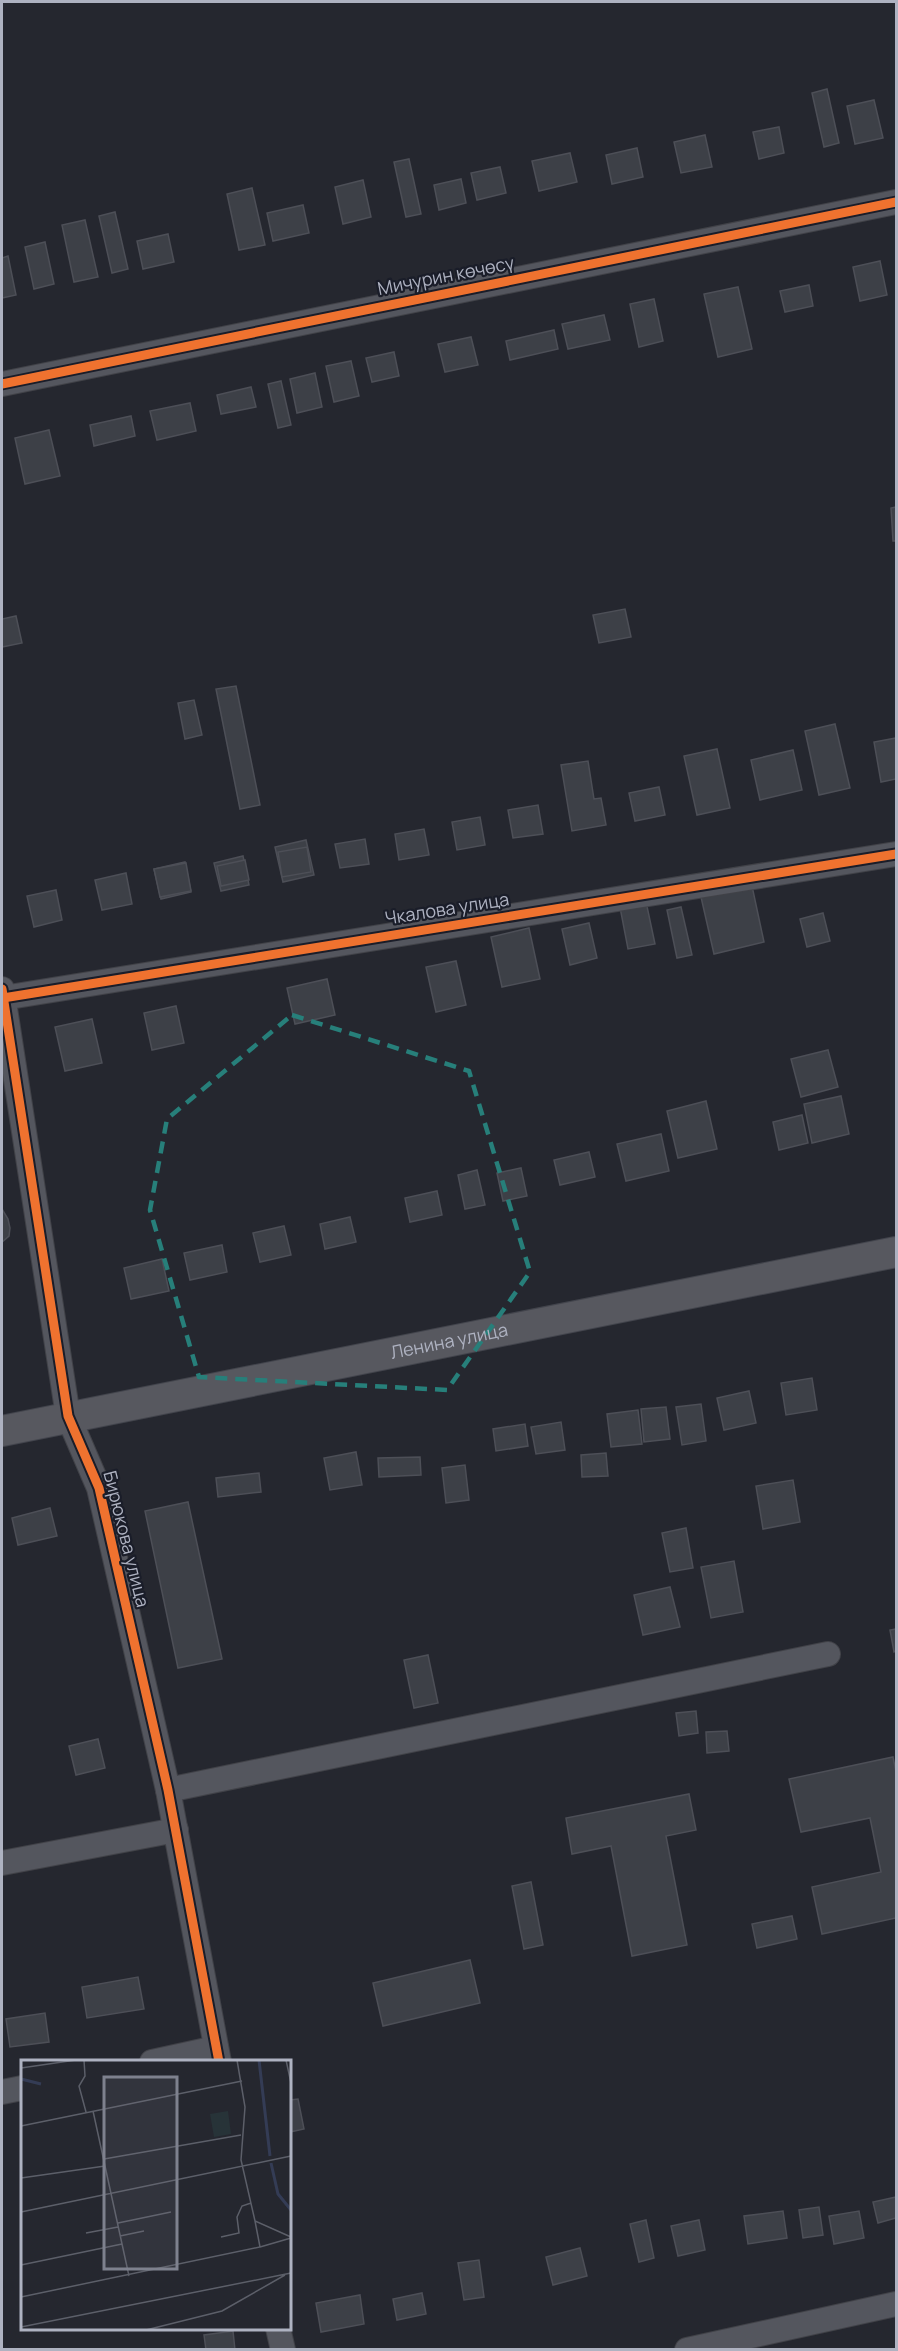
<svg xmlns="http://www.w3.org/2000/svg" width="898" height="2351" font-family="Manrope,sans-serif">
<style>
.building{fill:#3d4047;stroke:#4d4f57;stroke-width:1.5}
.lines{fill:none;stroke-linecap:round;stroke-linejoin:round}
.minor-casing{stroke:#414248;stroke-width:26}
.major-casing{stroke:#42444c;stroke-width:32}
.minor{stroke:#54565e;stroke-width:24}
.major{stroke:#57585f;stroke-width:30}
.cycleway-casing{stroke:#1a1d29;stroke-width:13}
.cycleway{stroke:#ef722f;stroke-width:9}
.marked{fill:none;stroke:#277f7a;stroke-width:4.5;stroke-dasharray:12 8;stroke-linejoin:round}
.labels{text-anchor:middle;stroke-width:4.5;stroke-linejoin:round;paint-order:stroke}
.street-label{font-size:18px;fill:#aeb2c1;stroke:#1a1d29}
.inset-river{fill:none;stroke:#343c55;stroke-width:3}
.inset-road{fill:none;stroke:#5c5f69;stroke-width:1.5}
.view{fill:#7e818e;fill-opacity:0.15;stroke:#7e818e;stroke-width:3}
.inset-edge{fill:none;stroke:#aeb2c1;stroke-width:3}
</style>
<rect width="100%" height="100%" fill="#25272f"/>
<g class="building">
<path d="M827,89L839,143L824,147L812,93Z"/>
<path d="M874,100L883,138L855,144L847,106Z"/>
<path d="M779,127L784,153L759,159L753,132Z"/>
<path d="M705,135L712,167L681,173L674,142Z"/>
<path d="M637,148L643,177L612,184L606,155Z"/>
<path d="M570,153L577,182L539,191L532,161Z"/>
<path d="M409,159L421,214L406,217L394,162Z"/>
<path d="M500,167L506,193L477,200L471,173Z"/>
<path d="M461,179L466,203L439,210L434,185Z"/>
<path d="M363,180L371,217L343,224L335,187Z"/>
<path d="M252,188L265,245L239,250L227,194Z"/>
<path d="M303,205L309,233L273,241L267,213Z"/>
<path d="M115,212L128,269L112,273L99,216Z"/>
<path d="M85,220L98,277L74,282L62,225Z"/>
<path d="M168,234L174,262L143,269L137,241Z"/>
<path d="M45,242L54,284L34,289L25,247Z"/>
<path d="M8,256L16,295L2,298V258Z"/>
<path d="M880,261L887,295L860,301L853,267Z"/>
<path d="M809,285L813,306L785,312L780,291Z"/>
<path d="M738,287L752,349L718,357L704,294Z"/>
<path d="M654,299L663,341L639,347L630,304Z"/>
<path d="M604,315L610,340L568,349L562,324Z"/>
<path d="M554,330L558,349L510,360L506,341Z"/>
<path d="M471,337L478,365L445,372L438,344Z"/>
<path d="M394,352L399,376L372,382L366,358Z"/>
<path d="M351,361L359,396L334,402L326,366Z"/>
<path d="M315,373L322,407L297,413L290,379Z"/>
<path d="M281,381L291,425L278,428L268,384Z"/>
<path d="M251,387L256,407L221,414L217,395Z"/>
<path d="M190,403L196,431L157,440L150,411Z"/>
<path d="M131,416L135,436L94,446L90,425Z"/>
<path d="M49,430L60,476L25,484L15,438Z"/>
<path d="M896,507V541H893L891,508Z"/>
<path d="M625,609L631,637L599,643L593,615Z"/>
<path d="M16,616L22,643L2,647V619Z"/>
<path d="M236,686L260,805L240,809L216,689Z"/>
<path d="M194,700L202,735L185,739L178,703Z"/>
<path d="M835,724L850,788L819,795L805,731Z"/>
<path d="M896,738V779L881,782L874,742Z"/>
<path d="M717,749L730,808L697,815L684,756Z"/>
<path d="M793,750L802,790L760,800L751,760Z"/>
<path d="M588,761L594,799L601,798L606,825L572,831L561,765Z"/>
<path d="M659,787L665,815L635,821L629,793Z"/>
<path d="M538,805L543,834L513,838L508,810Z"/>
<path d="M480,817L485,845L457,850L452,822Z"/>
<path d="M424,829L429,855L399,860L395,834Z"/>
<path d="M365,839L369,864L340,868L335,844Z"/>
<path d="M306,840L314,875L283,882L275,847Z"/>
<path d="M307,847L311,872L282,877L278,852Z"/>
<path d="M243,856L249,885L221,891L214,863Z"/>
<path d="M245,860L249,880L221,886L217,866Z"/>
<path d="M185,862L191,892L161,899L154,869Z"/>
<path d="M186,863L191,891L160,897L154,869Z"/>
<path d="M126,873L132,904L102,910L95,880Z"/>
<path d="M752,886L764,942L714,954L701,897Z"/>
<path d="M56,890L62,920L34,927L27,896Z"/>
<path d="M645,897L655,944L628,949L619,902Z"/>
<path d="M681,907L692,955L677,958L667,910Z"/>
<path d="M823,913L830,941L807,947L800,919Z"/>
<path d="M589,923L597,958L570,965L562,929Z"/>
<path d="M529,928L540,979L502,987L491,937Z"/>
<path d="M456,961L466,1005L436,1012L426,967Z"/>
<path d="M327,979L335,1015L295,1024L287,988Z"/>
<path d="M176,1006L184,1043L152,1050L144,1013Z"/>
<path d="M92,1019L102,1063L65,1071L55,1027Z"/>
<path d="M828,1050L838,1087L801,1097L791,1059Z"/>
<path d="M841,1096L849,1134L812,1143L804,1104Z"/>
<path d="M706,1101L717,1149L678,1158L667,1111Z"/>
<path d="M802,1115L808,1143L779,1150L773,1122Z"/>
<path d="M661,1134L669,1171L626,1181L617,1144Z"/>
<path d="M589,1152L595,1177L560,1185L554,1160Z"/>
<path d="M521,1168L527,1196L503,1201L497,1173Z"/>
<path d="M477,1170L485,1205L465,1209L458,1175Z"/>
<path d="M437,1191L442,1215L410,1222L405,1198Z"/>
<path d="M2,1209L8,1219L10,1228L9,1236L2,1242Z"/>
<path d="M350,1217L356,1242L325,1249L320,1224Z"/>
<path d="M284,1226L291,1255L260,1262L253,1233Z"/>
<path d="M222,1245L227,1272L190,1280L184,1253Z"/>
<path d="M162,1259L169,1291L131,1299L124,1268Z"/>
<path d="M812,1378L817,1410L786,1415L781,1383Z"/>
<path d="M749,1391L756,1423L724,1430L717,1398Z"/>
<path d="M701,1404L706,1441L682,1445L676,1407Z"/>
<path d="M666,1407L670,1439L644,1442L641,1409Z"/>
<path d="M638,1410L642,1444L611,1447L607,1414Z"/>
<path d="M561,1422L565,1450L536,1454L531,1427Z"/>
<path d="M525,1424L528,1446L496,1451L493,1429Z"/>
<path d="M356,1452L362,1485L330,1490L324,1458Z"/>
<path d="M606,1453L608,1476L582,1477L581,1455Z"/>
<path d="M420,1457L421,1475L379,1477L378,1458Z"/>
<path d="M465,1465L469,1500L446,1503L442,1468Z"/>
<path d="M259,1473L261,1492L218,1497L216,1478Z"/>
<path d="M793,1480L800,1522L763,1529L756,1486Z"/>
<path d="M188,1502L222,1659L178,1668L145,1511Z"/>
<path d="M50,1508L57,1536L18,1545L12,1518Z"/>
<path d="M686,1528L693,1568L670,1572L662,1533Z"/>
<path d="M734,1561L743,1612L711,1618L701,1567Z"/>
<path d="M670,1587L680,1627L643,1635L634,1595Z"/>
<path d="M896,1629V1651L894,1652L890,1630Z"/>
<path d="M428,1655L438,1703L414,1708L404,1660Z"/>
<path d="M696,1711L698,1733L679,1736L676,1713Z"/>
<path d="M727,1731L729,1751L707,1753L706,1732Z"/>
<path d="M98,1739L105,1768L76,1775L69,1746Z"/>
<path d="M893,1757L896,1772V1918L822,1934L812,1887L881,1872L870,1818L801,1832L789,1779Z"/>
<path d="M689,1794L696,1830L666,1836L687,1945L632,1956L611,1846L572,1854L566,1818Z"/>
<path d="M531,1882L543,1945L524,1949L512,1886Z"/>
<path d="M792,1916L797,1939L757,1948L752,1924Z"/>
<path d="M470,1960L480,2003L383,2026L373,1983Z"/>
<path d="M138,1977L144,2009L87,2018L82,1987Z"/>
<path d="M45,2013L49,2042L10,2047L6,2019Z"/>
<path d="M298,2099L304,2129L290,2132V2100Z"/>
<path d="M896,2197V2218L878,2223L873,2202Z"/>
<path d="M819,2207L823,2235L803,2238L799,2210Z"/>
<path d="M783,2211L787,2238L748,2244L744,2216Z"/>
<path d="M859,2211L864,2238L834,2244L829,2216Z"/>
<path d="M646,2220L654,2258L639,2262L630,2224Z"/>
<path d="M699,2220L705,2250L678,2256L671,2226Z"/>
<path d="M580,2248L587,2276L553,2285L546,2257Z"/>
<path d="M479,2260L484,2297L464,2300L458,2263Z"/>
<path d="M422,2293L426,2314L397,2320L393,2299Z"/>
<path d="M360,2295L364,2324L321,2332L316,2303Z"/>
<path d="M233,2331L235,2350H206L204,2335Z"/>
</g>
<g class="lines">
<g class="minor-casing">
<g id="minor">
<path d="M2,384L896,202"/>
<path d="M2,989L68,1416L99,1488L168,1790L219,2062"/>
<path d="M3,998L896,854"/>
<path d="M168,1790L828,1654"/>
<path d="M2,1863L176,1830"/>
<path d="M152,2062L216,2048"/>
<path d="M2,2092L22,2088"/>
<path d="M278,2328L283,2350"/>
<path d="M687,2350L896,2304"/>
</g>
</g>
<g class="major-casing">
<g id="major">
<path id="s1" d="M2,1431L896,1252"/>
</g>
</g>
<use href="#minor" class="minor"/>
<use href="#major" class="major"/>
<g class="cycleway-casing">
<g id="cycleway">
<path d="M2,384L896,202"/>
<path d="M2,989L68,1416L99,1488L168,1790L219,2062"/>
<path d="M3,998L896,854"/>
</g>
</g>
<use href="#cycleway" class="cycleway"/>
</g>
<path class="marked" d="M292,1015L469,1071L530,1272L447,1390L199,1377L150,1210L167,1119Z"/>
<g class="labels">
<g class="street-label">
<text transform="translate(446 276) rotate(-11)" y="6">Мичурин көчөсү</text>
<text transform="translate(447 909) rotate(-9)" y="6">Чкалова улица</text>
<text dy="6" stroke="none"><textPath href="#s1" startOffset="456">Ленина улица</textPath></text>
<text transform="translate(126 1539) rotate(76)" y="6">Бирюкова улица</text>
</g>
</g>
<g transform="translate(21 2060)">
<rect width="270" height="270" fill="#25272f"/>
<path d="M207,51L210,74L193,77L189,54Z" fill="#273338"/>
<path class="inset-river" d="M238,0L249,96M0,19L20,24M250,103L257,134L270,150"/>
<path class="inset-road" d="M63,0L64,16L58,26L65,52M216,0L224,47L220,100L234,161L270,177M265,0L270,23M0,8L55,0M72,51L108,216M0,66L221,21M83,99L220,75M0,118L84,106M0,152L270,96M97,163L150,152M65,173L97,167M99,176L123,171M200,177L218,173L216,157L221,146L230,143M239,187L270,178M0,205L101,184M0,237L239,187L234,161M0,267L270,213M125,270L201,251L264,215"/>
<path class="view" d="M83,17H156V209H83Z"/>
<rect width="270" height="270" class="inset-edge"/>
</g>
<rect width="898" height="2351" fill="none" stroke="#aeb2c1" stroke-width="6"/>
</svg>
